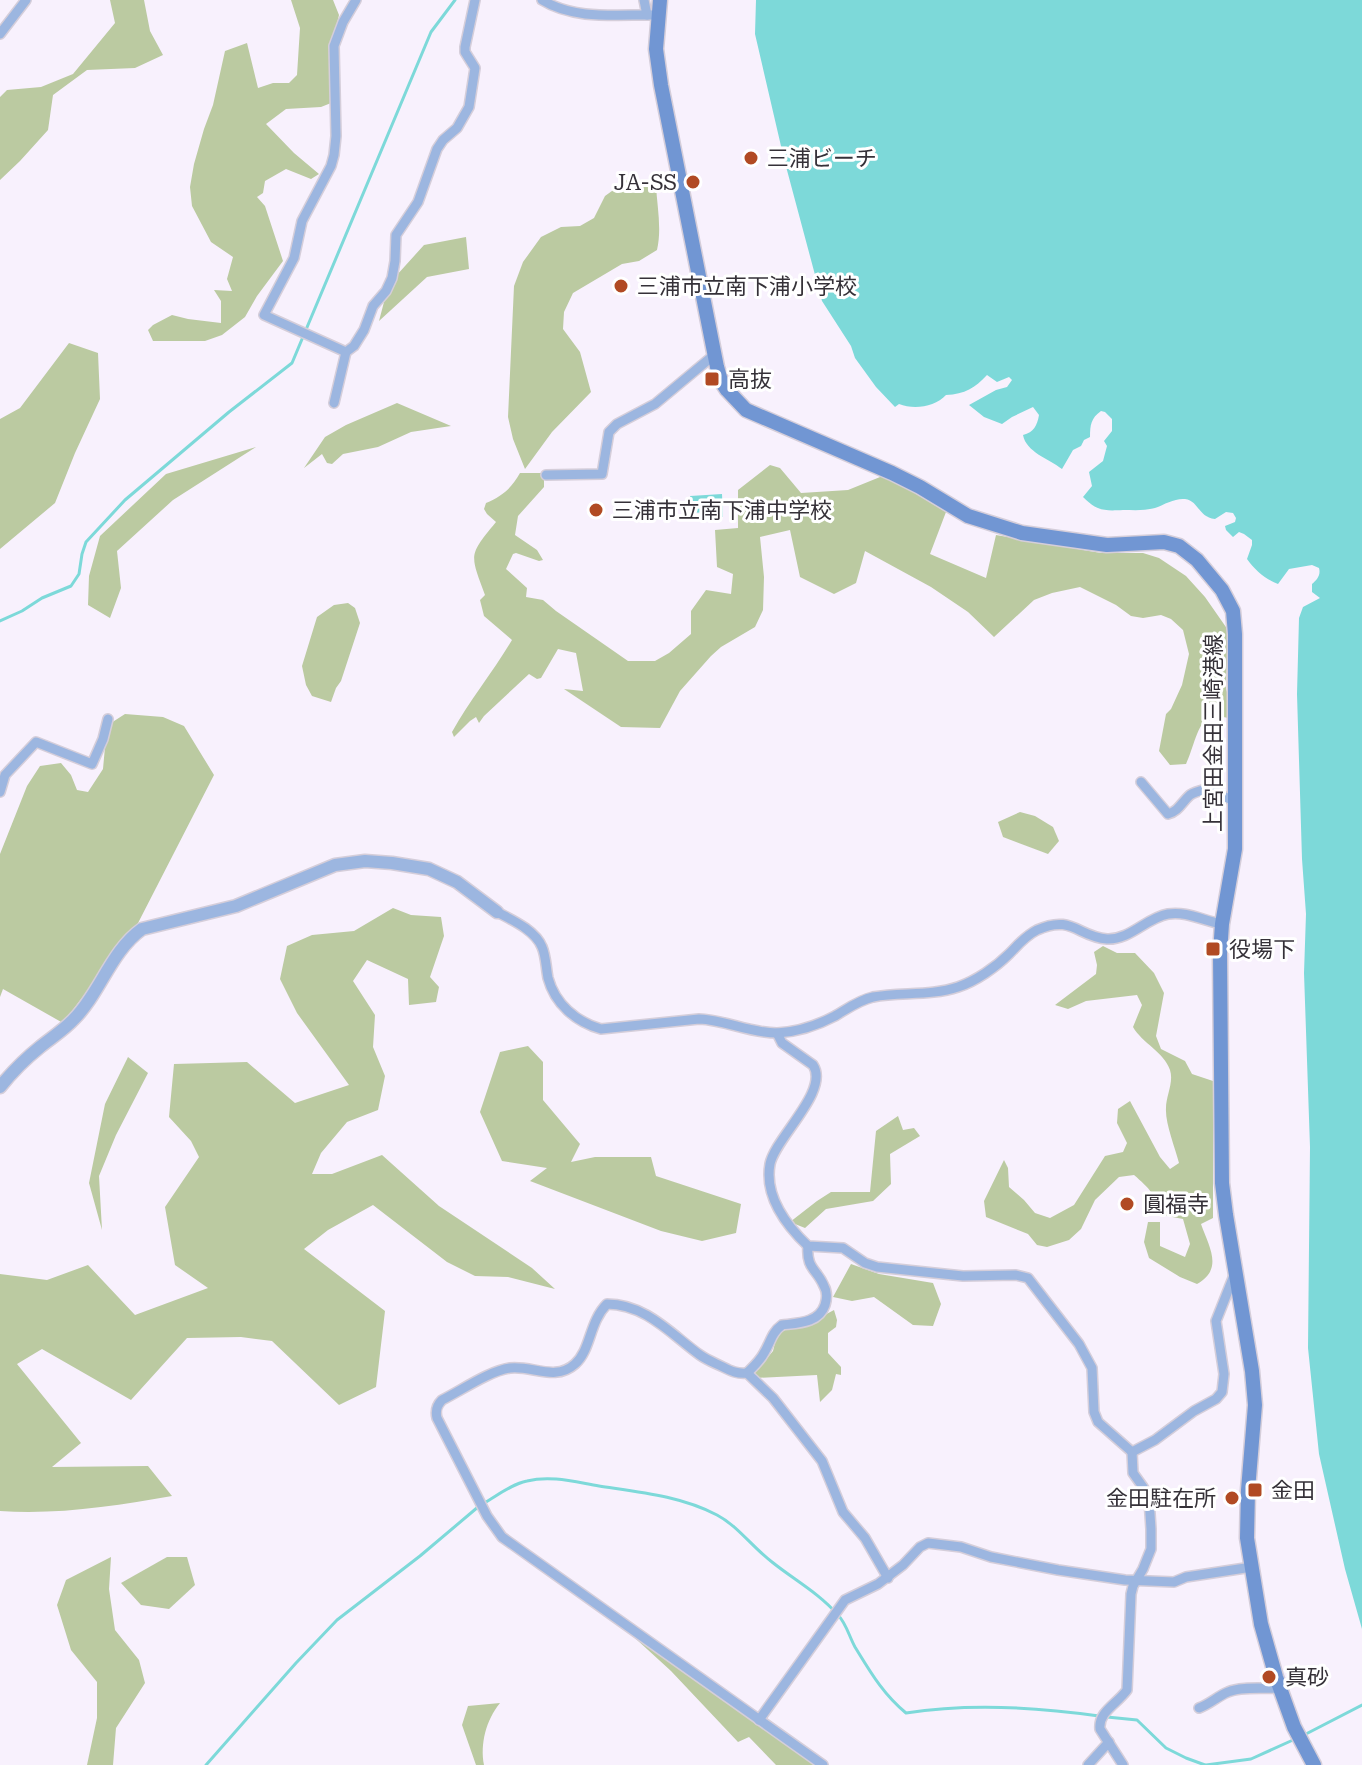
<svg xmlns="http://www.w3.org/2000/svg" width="1362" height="1765" font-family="'Roboto Serif','Noto Sans JP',serif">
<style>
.green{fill:#bbcaa1}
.water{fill:#7dd9d9}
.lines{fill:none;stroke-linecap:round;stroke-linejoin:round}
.stream{stroke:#7dd9d9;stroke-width:3}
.minor-casing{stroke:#d5ceda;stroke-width:12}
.tertiary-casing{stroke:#d5ceda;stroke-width:15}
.secondary-casing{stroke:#d5ceda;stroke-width:17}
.minor{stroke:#9cb6e0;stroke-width:9}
.tertiary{stroke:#9cb6e0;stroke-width:12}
.secondary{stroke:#7196d3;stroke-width:14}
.poi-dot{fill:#b14a23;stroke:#fff;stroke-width:3}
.labels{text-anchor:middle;stroke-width:6;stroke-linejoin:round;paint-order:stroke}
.poi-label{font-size:22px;fill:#353138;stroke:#fff;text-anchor:start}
.street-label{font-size:22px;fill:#353138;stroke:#fff}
</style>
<rect width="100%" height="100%" fill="#f8f1fd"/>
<g class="green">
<path d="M110,0H144L150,31L163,55L135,68L87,70L53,95L48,130L20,161L0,180V97L7,90L41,87L73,74L115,23Z"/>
<path d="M291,0H333L339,15L330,54L331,103L321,107L286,109L266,124L294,153L319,174L311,179L286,169L265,181L263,193L257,197L265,206L283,261L257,296L245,317L222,335L205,341H153L148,330L153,325L172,315L188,319L221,323V301L214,290L232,291L227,279L233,257L211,242L192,206L190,187L194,164L204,129L213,105L225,51L247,43L258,88L273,83H289L297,75L300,28Z"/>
<path d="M630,178L656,185C657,207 662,228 657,250L639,261L622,264L573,293L564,312L563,329L580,352L591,392L552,432L525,469L513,439L508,417L514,286L523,262L541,237L561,227L580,226L594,218L605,196Z"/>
<path d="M466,237L469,269L427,277L379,321L384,302L396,276L424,245Z"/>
<path d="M69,343L98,353L100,399L75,453L55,503L0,549V419L20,408Z"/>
<path d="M397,403L451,426L411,432L378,447L343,454L332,464L327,463L322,454L304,468L325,437L346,425Z"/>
<path d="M256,447L173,500L117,551L121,588L110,618L88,605L89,576L100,536L166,474Z"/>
<path d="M770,465L780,468L801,493L848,490L885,475L946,512L930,554L986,578L996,535L1101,553H1143L1159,558L1186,576L1205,597L1228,630L1226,689L1234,713L1228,718L1210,714C1196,727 1194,747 1186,764L1170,765L1159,751L1166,714L1171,709L1182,685L1189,654L1183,630L1171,619L1161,615L1143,618L1131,616L1116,605L1080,587L1052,593L1034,600L994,637L968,612L931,587L865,551L856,583L834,594L800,577L790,530L760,537L764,577L763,610L755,627L721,647L711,656L680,691L660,728L621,727L564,689L583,691L576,653L558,649L541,678L537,679L529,674L484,716L479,723L476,717L470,721L454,737L452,732C470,700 493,672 512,640L484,616L480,600L485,595C470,554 468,556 496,522L487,514L484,509L486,503C502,496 511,489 520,473H544V487L518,516L515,535L537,550L543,560L539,561L516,553L513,554L506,569L527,588L526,597L543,600L556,611L628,661H655L669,653L691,634V611L706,590L731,594L733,574L717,567L715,530L738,528V490Z"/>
<path d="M348,603L355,608L360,623L341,681L336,688L331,702L312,696L306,685L302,666L317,617L334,605Z"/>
<path d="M125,714L163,717L184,726L214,775L137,925L63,1023L3,989L0,997V854L27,786L40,766L61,763L71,775L77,790L88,792L103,769L106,736L111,723Z"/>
<path d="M1020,812L1035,816L1053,827L1059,841L1048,854L1003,837L998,822Z"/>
<path d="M393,908L411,915L441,917L444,936L430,977L439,987L436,1002L409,1005L408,979L367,960L353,981L375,1015L373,1047L385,1076L378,1110L347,1122L321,1153L312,1174H332L382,1155L439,1206L532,1268L555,1289L508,1277L475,1276L447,1262L373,1205L328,1230L304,1249L385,1311L376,1387L339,1405L272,1341L241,1337L187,1338L131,1400L42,1349L17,1364L81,1443L52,1467L148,1466L172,1496C116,1506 57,1515 0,1511V1274L47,1280L88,1265L135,1315L208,1288L175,1265L165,1207L199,1157L191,1141L169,1117L174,1064L247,1062L295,1103L349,1085L297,1013L280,979L287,946L312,935L354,931Z"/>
<path d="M1103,946L1117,953H1135L1154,973L1164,993L1156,1036L1161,1049L1185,1061L1192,1074L1213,1081V1218L1201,1224C1209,1247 1224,1269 1197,1284L1180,1277L1149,1258L1144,1242L1148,1222H1160V1246L1185,1257L1190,1244L1183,1219L1162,1215C1156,1195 1149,1188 1134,1175L1119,1177L1095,1200L1081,1229L1069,1240L1047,1247L1037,1245L1028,1234L986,1217L984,1201L1004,1160L1008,1168L1009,1187L1024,1200L1035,1213L1050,1218L1074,1205L1105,1156L1123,1152L1127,1143L1117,1123L1118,1109L1130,1101L1160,1157L1170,1169L1179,1163C1175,1147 1165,1123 1166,1108C1166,1096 1174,1082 1170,1070C1164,1052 1142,1043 1133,1027L1142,1005L1137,995L1086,1001L1068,1009L1055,1005L1096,974L1097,965L1094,952Z"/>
<path d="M528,1046L543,1062V1100L580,1144L571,1162L595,1157H651L656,1176L741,1204L736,1233L702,1241L661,1231L530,1181L547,1168L502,1161L480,1112L500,1052Z"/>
<path d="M128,1057L148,1073L116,1135L99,1176L102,1230L89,1183L105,1104Z"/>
<path d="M898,1116L903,1130L914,1128L920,1136L890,1154L891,1184L873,1201L826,1209L805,1228L790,1222L817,1201L831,1192H870L876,1131Z"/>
<path d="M851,1264L879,1274L933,1283L941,1304L933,1326L913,1325L874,1297L852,1301L833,1297Z"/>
<path d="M834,1310L837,1320L836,1327L828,1333V1353L841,1367V1375L836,1374L832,1390L820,1402L817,1375L755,1378L753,1375L773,1351L776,1339L780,1332L791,1328L804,1326Z"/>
<path d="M111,1557L109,1589L115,1630L139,1660L145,1683L116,1728L113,1765H87L97,1718V1682L71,1650L57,1605L66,1580Z"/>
<path d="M167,1557H187L195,1585L169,1609L141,1605L121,1583Z"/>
<path d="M624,1628L818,1765H776L749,1737L738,1742L671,1671Z"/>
<path d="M500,1703C486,1720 480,1744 484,1765H476L462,1725L468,1706Z"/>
</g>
<g class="water">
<path d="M756,0H1362V1629L1345,1569L1319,1454L1308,1348L1310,1147L1304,973L1306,914L1302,859L1297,694L1299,618L1303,607L1320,598L1312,592V584C1317,580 1321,575 1319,568L1312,565L1289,569L1278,584C1265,579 1255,570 1247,559L1252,545V540L1244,534L1239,532L1233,537L1226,530L1225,526L1235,522L1236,518L1233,513L1226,512L1215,519C1198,517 1199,501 1185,499C1175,498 1165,504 1155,508C1143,511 1134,510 1123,510C1104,511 1097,511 1083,497L1092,486L1089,472L1103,461L1107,446L1104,441L1112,431V419L1105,412L1101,411C1091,418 1090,425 1090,437L1084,440L1081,446L1073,450L1062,469C1049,459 1026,452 1023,435C1034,432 1037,426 1039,415L1033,407L1012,417L1002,424L984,417L969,405L996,390L1007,387L1012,380L1009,377L997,382L987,375C975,388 965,394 946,395C935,407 914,410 899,404L895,407L876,387L855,358L851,346L822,301L784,159L755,34Z"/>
<path d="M722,494L723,517L710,518L709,512L691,513L690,496Z"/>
</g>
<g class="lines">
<g class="stream">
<path d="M0,621L22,611L42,598L71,586L79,574L82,554L86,542L125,500L229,412L292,363L431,32L455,0"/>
<path d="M484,1503C498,1495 512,1484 527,1481C551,1475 575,1482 599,1486C639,1492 681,1496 717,1515C738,1526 752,1547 772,1562C793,1579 819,1593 838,1615C846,1623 849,1636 855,1647C871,1673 883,1694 906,1713C969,1703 1036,1707 1099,1716"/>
<path d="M1107,1717L1137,1720L1166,1748L1186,1758L1205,1765"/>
<path d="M1304,1735L1362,1705"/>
<path d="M206,1765L296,1663L337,1620L420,1556L478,1507"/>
<path d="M1206,1765L1251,1759L1293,1740"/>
</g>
<g class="minor-casing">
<g id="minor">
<path d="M542,0C576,21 620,14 659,15"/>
<path d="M644,0L647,15"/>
<path d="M0,34L26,0"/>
<path d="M346,352L264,315L294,258L302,221L331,166L334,155L336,136L334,46L343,22L356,0"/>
<path d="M334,403L346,352L354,346L364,330L373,306L386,291L392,278L395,261L396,235L418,202L437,149L443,140L457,128L469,107L475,68L465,52V47L475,0"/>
<path d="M546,475L602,474L609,432L617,424L655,404L714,355"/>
<path d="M1141,782L1168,814C1179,811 1181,803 1190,795C1196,791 1204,790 1211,788L1223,796L1236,802"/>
<path d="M0,792L5,775L36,742L92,764L103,739L108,719"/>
<path d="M497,912C512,920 535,930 542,947C546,956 546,968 548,978C555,1004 576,1022 601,1029L699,1019C726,1020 749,1033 777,1033C796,1032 818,1025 835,1016C847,1009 859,1000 873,997C901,992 931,996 958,987C976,981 996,967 1009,954C1018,945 1025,936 1037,930C1072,914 1078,937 1107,939C1130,940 1146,918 1168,914C1187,911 1204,921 1222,924"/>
<path d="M777,1033L782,1043L813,1065C830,1091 775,1138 770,1164C764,1197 786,1225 808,1246L843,1248L865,1263L877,1267L963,1276L1016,1275L1028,1278L1079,1344L1092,1368L1094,1412L1098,1422L1132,1452"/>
<path d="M747,1373C753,1367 760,1361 764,1353C771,1342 771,1333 782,1325C798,1323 819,1323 825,1305C827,1299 827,1291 824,1286C817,1269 806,1269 808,1246"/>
<path d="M1132,1452L1155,1440L1194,1411L1216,1399L1222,1392L1224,1374L1216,1321L1235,1273"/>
<path d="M1199,1708C1210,1704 1218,1696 1228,1692C1241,1686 1265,1689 1280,1688"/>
<path d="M759,1720L845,1600L878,1584L903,1565L920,1547L928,1543L961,1547L991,1557L1058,1570L1125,1580L1174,1582L1186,1577L1252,1567"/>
<path d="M823,1765L502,1537L487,1516L437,1418C435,1410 437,1405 442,1400C462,1390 489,1371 510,1368C532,1365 555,1382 575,1364C591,1350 589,1322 607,1304C646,1304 672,1335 700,1355C707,1360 715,1363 723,1367C731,1371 737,1374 747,1373L773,1398L822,1461L843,1512L865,1538L888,1578"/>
<path d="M1088,1765L1109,1742"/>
<path d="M1123,1765L1100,1729C1098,1712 1117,1704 1127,1690L1131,1594L1133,1586L1143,1569L1151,1549V1529L1149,1499L1143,1487L1133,1473L1132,1452"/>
</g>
</g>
<g class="tertiary-casing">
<path id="tertiary" d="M0,1087C12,1072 25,1059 40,1047C51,1038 64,1030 74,1019C100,993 111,951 142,929L236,906L335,865L365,861L392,863L429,869L457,882L497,912"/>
</g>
<g class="secondary-casing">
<path id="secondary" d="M660,0L656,49L661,85L717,367L721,381L727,390L746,410L892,473L920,487L968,516L1022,533L1107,545L1164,542L1179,546L1197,560L1222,590L1233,611L1235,634V849L1222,924L1220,953L1222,1183L1226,1215L1252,1371L1255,1405L1248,1490L1247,1538L1261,1624L1276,1677L1294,1727L1314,1765"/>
</g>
<use href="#minor" class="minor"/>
<use href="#tertiary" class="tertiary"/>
<use href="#secondary" class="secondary"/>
</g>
<g class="poi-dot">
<circle cx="751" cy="158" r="8"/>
<circle cx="693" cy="182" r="8"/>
<circle cx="621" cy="286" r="8"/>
<rect x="704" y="371" width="16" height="16" rx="4"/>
<circle cx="596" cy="510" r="8"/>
<rect x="1205" y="941" width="16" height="16" rx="4"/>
<circle cx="1127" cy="1204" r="8"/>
<rect x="1247" y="1482" width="16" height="16" rx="4"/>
<circle cx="1232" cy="1498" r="8"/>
<circle cx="1269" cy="1677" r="8"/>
</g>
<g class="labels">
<g class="poi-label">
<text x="767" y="166">三浦ビーチ</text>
<text x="677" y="190" text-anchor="end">JA-SS</text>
<text x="637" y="294">三浦市立南下浦小学校</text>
<text x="728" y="387">高抜</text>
<text x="612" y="518">三浦市立南下浦中学校</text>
<text x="1229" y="957">役場下</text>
<text x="1143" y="1212">圓福寺</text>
<text x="1271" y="1498">金田</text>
<text x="1216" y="1506" text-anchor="end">金田駐在所</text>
<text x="1285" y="1685">真砂</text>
</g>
<g class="street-label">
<text transform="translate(1213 733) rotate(-90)" y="8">上宮田金田三崎港線</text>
</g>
</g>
</svg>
